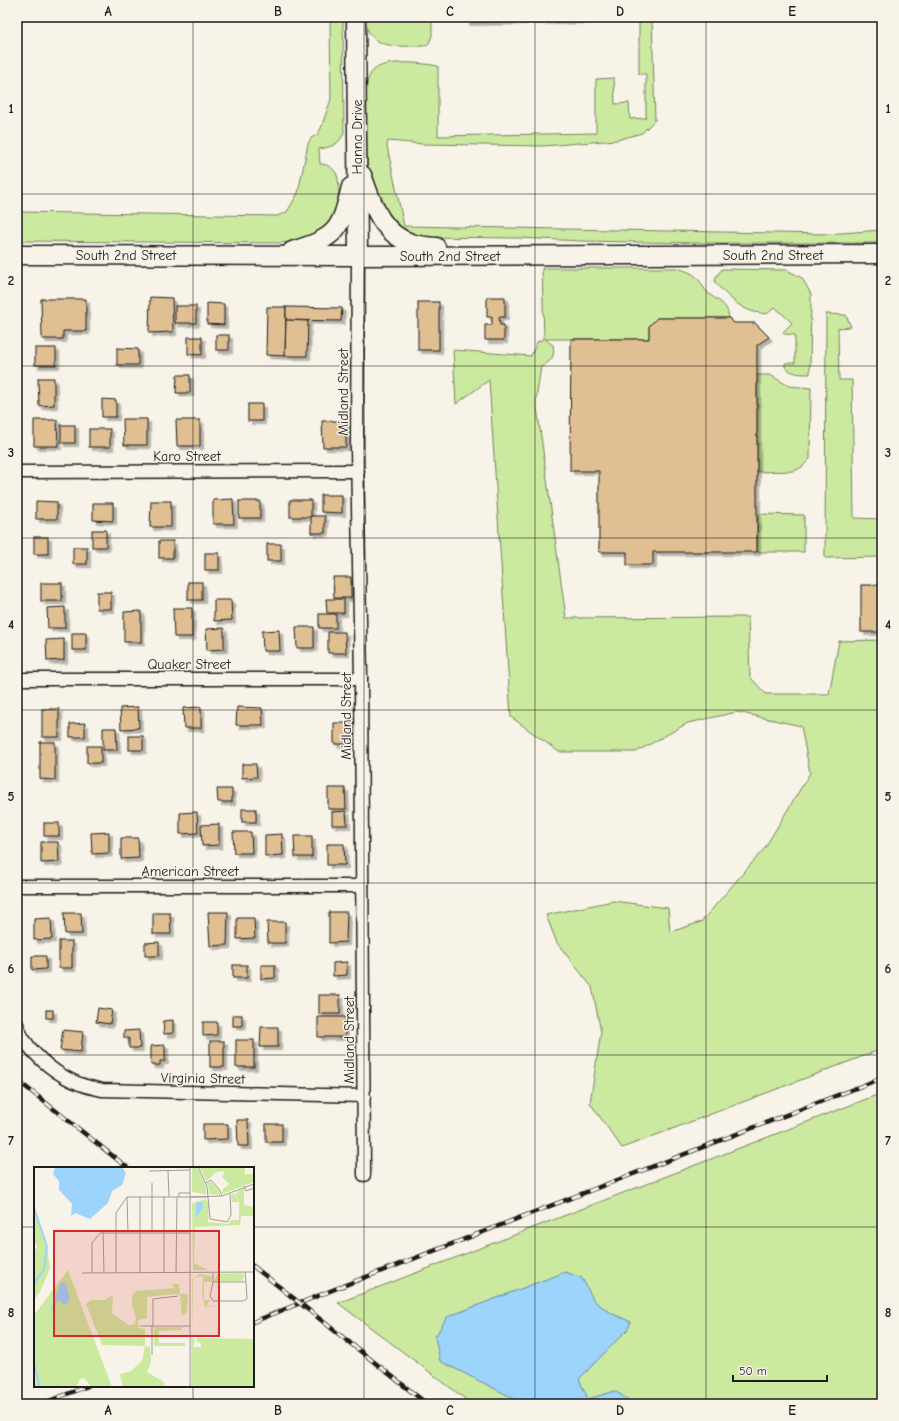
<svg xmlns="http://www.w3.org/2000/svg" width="899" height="1421" font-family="'Comic Neue',sans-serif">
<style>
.green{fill:#cce9a0;stroke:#74825e}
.water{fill:#9cd4fc;stroke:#698aa2}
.building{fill:#e0bf92;stroke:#1c1c1c;filter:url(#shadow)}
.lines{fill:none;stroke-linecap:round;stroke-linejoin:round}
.street-casing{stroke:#1c1c1c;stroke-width:15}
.secondary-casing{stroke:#1c1c1c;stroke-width:21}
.street{stroke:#f7f3e8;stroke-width:12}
.secondary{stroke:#f7f3e8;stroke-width:18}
.rail-casing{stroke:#1c1c1c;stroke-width:4.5}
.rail{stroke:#f7f3e8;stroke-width:3;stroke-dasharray:9;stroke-linecap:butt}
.grid{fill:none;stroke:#1c1c1c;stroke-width:1;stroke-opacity:0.55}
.labels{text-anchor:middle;stroke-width:3;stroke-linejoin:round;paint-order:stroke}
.street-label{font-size:14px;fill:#1c1c1c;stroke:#f7f3e8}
.inset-river{fill:none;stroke:#9cd4fc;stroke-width:2}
.inset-road{fill:none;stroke:#9f9d96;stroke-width:1}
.view{fill:#d62828;fill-opacity:0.15;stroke:#d62828;stroke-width:2}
.inset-edge{fill:none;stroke:#1c1c1c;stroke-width:2}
.neatline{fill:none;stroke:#1c1c1c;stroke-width:1.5}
.grid-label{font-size:13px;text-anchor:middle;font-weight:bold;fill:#1c1c1c}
</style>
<defs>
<filter id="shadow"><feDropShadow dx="3.5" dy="3.5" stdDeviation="0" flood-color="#0004"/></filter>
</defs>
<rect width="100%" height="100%" fill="#f7f3e8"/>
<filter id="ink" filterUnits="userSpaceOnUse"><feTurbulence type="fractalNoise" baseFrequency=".025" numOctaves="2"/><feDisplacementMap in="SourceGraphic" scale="8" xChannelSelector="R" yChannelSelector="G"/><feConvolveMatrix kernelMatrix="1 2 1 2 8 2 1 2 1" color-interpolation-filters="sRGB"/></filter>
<g filter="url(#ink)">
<g class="green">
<path d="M330,17H343L344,133C339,145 331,147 319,149L320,164C327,164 334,168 337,175C341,185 338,214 331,223C319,237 298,241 280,243L17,241V212L277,216L287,212L298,193L308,144L311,138L318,134L321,128L331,99Z"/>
<path d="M365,17H432V36L428,45L423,46C400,46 366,51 365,17Z"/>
<path d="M639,17H652L655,120L642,133L617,140L543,146L422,144L388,141L387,146L404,226L827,234L882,230V243H699L581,241L520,238L419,237L394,227L371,185L367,166L366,90C367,83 368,75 374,70C385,59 423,63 438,66V136L596,133V79L614,78L615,104L629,103L630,119L646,118V74H639Z"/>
<path d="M542,268H678C686,271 694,273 699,280C702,284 704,289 708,293C717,301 728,303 729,318H657L649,326V339H545L553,345C555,358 552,360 541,367L536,400L566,618L748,617L750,677L766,694H829L839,641L882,640V1049L622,1148L590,1103L601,1032L592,987L557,943L546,915L613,901L668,908L670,932L701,922L764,849L810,773L801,726L737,712L688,723L636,752H559L511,717L489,380L456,404L453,350L531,356L537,342L544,339Z"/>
<path d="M722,269L787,270L802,278L811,294L810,374C800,374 792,374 785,367V363H795V335L784,334L783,332L792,323L775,307L767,314C763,313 758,313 754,312C739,308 725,294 715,282L716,277Z"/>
<path d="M826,314L846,315L851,327L838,328L839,380H852L854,518L882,519V557L825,558Z"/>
<path d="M757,375H770L789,386L811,388L810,459L802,467L794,471L757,472Z"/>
<path d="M758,514L804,515V552H757Z"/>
<path d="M882,1093V1404H472L338,1303Z"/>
</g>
<path class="water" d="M565,1272L582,1278L594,1301L611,1313L631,1322L627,1330L579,1379L588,1399L615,1391L627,1399L629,1404H525L440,1361L435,1337L447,1317Z"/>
<g class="building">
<path d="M466,17H524V21L466,22Z"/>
<path d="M534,17H594V20L534,21Z"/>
<path d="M150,297L172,298L173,332L149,333Z"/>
<path d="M487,297H505V317H499L500,325H504V340H485V325H492V317H487Z"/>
<path d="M41,299H86V331H63V339H42Z"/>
<rect x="418" y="302" width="21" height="48"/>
<path d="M207,303L224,304V325L207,324Z"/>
<rect x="175" y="306" width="21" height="17"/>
<path d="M267,307H286L285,356L266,355Z"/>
<path d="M286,307L342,308L341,321L286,320Z"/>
<path d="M657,318H729L734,323H755L769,337L757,345V552H653V565H627V552H599V471H570L571,339H649V326Z"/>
<path d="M286,320L308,321L307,356H285Z"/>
<rect x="216" y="335" width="13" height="15"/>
<path d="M188,337H202V355L188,354Z"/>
<rect x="35" y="348" width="21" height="17"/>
<path d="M117,348L138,349V365H117Z"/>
<path d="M177,375H190V393H176Z"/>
<path d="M38,378H54V405L39,406Z"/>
<path d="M102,399L116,400V417H102Z"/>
<rect x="248" y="404" width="14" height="17"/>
<path d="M123,419H147V445H124Z"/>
<path d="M34,420H57L58,446H34Z"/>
<path d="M176,420H200V446H177Z"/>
<path d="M322,421H346V447H323Z"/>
<rect x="61" y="425" width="14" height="18"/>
<rect x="89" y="429" width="21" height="18"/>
<path d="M321,495H342V513L321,512Z"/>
<path d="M233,499L234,524H213V500Z"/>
<rect x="290" y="500" width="21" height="17"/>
<path d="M36,501L57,502V519H36Z"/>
<path d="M151,501H171V527H150Z"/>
<rect x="239" y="501" width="21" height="17"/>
<path d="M93,503H113V521L93,520Z"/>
<rect x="311" y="516" width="14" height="17"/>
<rect x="92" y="530" width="14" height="17"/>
<rect x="34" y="537" width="14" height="17"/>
<rect x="159" y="541" width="14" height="17"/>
<rect x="267" y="544" width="14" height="17"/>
<rect x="73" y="547" width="14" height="17"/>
<rect x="205" y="553" width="14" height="17"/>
<path d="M333,577H351V598H334Z"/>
<rect x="188" y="582" width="14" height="18"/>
<rect x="41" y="583" width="21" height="18"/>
<rect x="861" y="585" width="21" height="47"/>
<rect x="97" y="592" width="14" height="17"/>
<path d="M326,599H344V613H327Z"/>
<path d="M214,600H231L232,620L214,621Z"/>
<path d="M65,607V628H48L47,608Z"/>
<path d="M173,608H192V637H174Z"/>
<path d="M141,611V642H124V612Z"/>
<rect x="319" y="614" width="17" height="14"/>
<path d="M296,627H314V648H297Z"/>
<path d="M224,628V649L207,650L206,629Z"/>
<path d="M279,630L280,651H263L262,631Z"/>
<path d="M328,632H345L346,653H328Z"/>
<rect x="72" y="633" width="14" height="17"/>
<path d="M64,639V660L47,661L46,640Z"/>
<path d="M138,707L139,728L121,729L120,708Z"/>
<path d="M201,707V728H184L183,708Z"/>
<path d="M237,707L262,708L263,725H236Z"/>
<rect x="42" y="709" width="17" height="28"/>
<path d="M85,723V737H70V724Z"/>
<path d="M334,723H351L352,744H334Z"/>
<path d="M103,728H116L117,750H103Z"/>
<rect x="129" y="736" width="14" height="14"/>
<path d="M40,742H55V780L40,779Z"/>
<rect x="87" y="746" width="14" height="17"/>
<path d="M242,764H256L257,777L242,778Z"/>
<path d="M328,788H345L346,809H328Z"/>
<path d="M217,789H232V802H218Z"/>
<rect x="242" y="809" width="14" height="13"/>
<path d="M346,811L347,825H332V812Z"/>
<path d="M197,812L198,833L180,834V813Z"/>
<rect x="44" y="823" width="15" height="13"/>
<path d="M219,824V845L202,846L201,825Z"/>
<path d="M109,832V853L92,854L91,833Z"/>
<path d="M233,832H251L252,853H234Z"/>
<path d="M282,834L283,855L265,856V835Z"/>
<path d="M294,836H312V857H295Z"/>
<path d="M121,838H138L139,858L121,859Z"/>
<path d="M41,842H58L59,862L41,863Z"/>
<path d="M327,844H344L345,865H327Z"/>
<path d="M208,912H228L227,945L210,946Z"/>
<path d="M329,912H347L346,942L329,943Z"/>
<path d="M64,913H81L82,934H65Z"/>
<path d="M153,913H170L171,934H153Z"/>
<path d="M51,918L52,939L34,940V919Z"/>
<path d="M237,918H254L255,938L237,939Z"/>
<path d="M267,922H285V943H268Z"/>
<rect x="59" y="941" width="13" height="27"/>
<path d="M159,942V956H145V943Z"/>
<path d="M32,956H46V969L32,970Z"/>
<path d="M347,962V975L333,976V963Z"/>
<rect x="233" y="965" width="14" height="13"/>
<path d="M261,965H275V978L261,979Z"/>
<rect x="319" y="995" width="21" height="19"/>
<path d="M98,1008L112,1010L110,1024L96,1022Z"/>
<rect x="46" y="1010" width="7" height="8"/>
<rect x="233" y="1015" width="9" height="11"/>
<rect x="318" y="1017" width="27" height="20"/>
<path d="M173,1020V1033L164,1034L163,1021Z"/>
<path d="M203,1022H217V1035L203,1036Z"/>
<path d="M261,1027H278V1047H260Z"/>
<path d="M63,1030L83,1032L81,1052L60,1050Z"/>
<path d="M139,1030L140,1048H129V1038H124V1031Z"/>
<rect x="236" y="1040" width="18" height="27"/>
<rect x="210" y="1041" width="14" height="26"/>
<path d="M165,1045V1061H160V1065H151V1046Z"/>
<path d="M237,1120H248L249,1146H238Z"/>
<path d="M203,1124H228V1139L203,1140Z"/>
<rect x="266" y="1124" width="16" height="18"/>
</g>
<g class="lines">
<g class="street-casing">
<g id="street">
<path d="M358,256L357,447L361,679L364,1175"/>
<path d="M17,472L358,471"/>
<path d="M17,679H361"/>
<path d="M17,886H362"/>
<path d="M17,1024C19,1030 21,1036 25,1041C37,1059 60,1077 80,1084C87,1087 95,1088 102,1090L364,1096"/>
</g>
</g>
<g class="secondary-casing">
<g id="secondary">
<path d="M356,17L358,256"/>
<path d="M362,175C372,202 380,233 411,243C419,246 428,246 436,247"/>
<path d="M292,251C337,237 340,232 351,187"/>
<path d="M17,255L358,256L882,254"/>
</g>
</g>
<use href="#street" class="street"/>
<use href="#secondary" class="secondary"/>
<g class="rail-casing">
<g id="rail">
<path d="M17,1080L128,1168"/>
<path d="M253,1266L427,1404"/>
<path d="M253,1322L335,1289L882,1078"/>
<path d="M41,1404L88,1386"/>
</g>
</g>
<use href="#rail" class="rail"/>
</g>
</g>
<path class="grid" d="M193,17V1168M364,17V1404M535,17V1404M706,17V1404M17,194H882M17,366H882M17,538H882M17,710H882M17,883H882M17,1055H882M17,1227H35M253,1227H882M193,1386V1404"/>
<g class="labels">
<g class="street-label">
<text transform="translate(357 137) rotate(-90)" y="5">Hanna Drive</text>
<text x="126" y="260">South 2nd Street</text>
<text x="773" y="260">South 2nd Street</text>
<text x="450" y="261">South 2nd Street</text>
<text transform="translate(343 392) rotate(-90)" y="5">Midland Street</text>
<text x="187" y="461">Karo Street</text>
<text x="189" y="669">Quaker Street</text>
<text transform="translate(346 716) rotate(-90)" y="5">Midland Street</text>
<text x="190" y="876">American Street</text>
<text transform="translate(349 1040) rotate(-90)" y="5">Midland Street</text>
<text transform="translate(203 1078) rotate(1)" y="5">Virginia Street</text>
</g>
</g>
<g transform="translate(34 1167)">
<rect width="220" height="220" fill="#f7f3e8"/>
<path d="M158,0H163L172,19V27L158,25ZM165,0H211V7H220V15L188,27V23L195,17L188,10L191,4L182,5L173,14ZM177,15L184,22L186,28L175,27L174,16ZM210,21V38L220,40V49H207L206,58L161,60L160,96L174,103L220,104L159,103L158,36L172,32L175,37L174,55L195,57L196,53H205V35H198L197,28L201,26L203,33L202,26ZM0,38L13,79L16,101L7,123L0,133V81L4,82L0,74ZM34,103L78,220H57L50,211L45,213L43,220H0V148ZM208,106L210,109L209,114H180L183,107ZM166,107L178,109V115H170V133H176L172,139L190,138L171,140L168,127L169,109L159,111L158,168V112ZM138,117H145L146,127H154L153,145L148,149L146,128L142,127L113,130V151L104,153L105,161L111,162V179L116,180L117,195L113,205L130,215L131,220H89L86,207L97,204L108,194L111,179L68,178L52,137L57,133H70L79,128L78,146L95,158L101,157L102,150L98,138V129L102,124L141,121ZM120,160H149L147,163L125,164V176H151V179H120ZM157,170L161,173L159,180H167V176L163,175V171L220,172V220H157Z" fill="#cce9a0"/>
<path d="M21,0H88L92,6L88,18L78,24L74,36L56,52L41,46L37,49L38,37L25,23V14L19,7ZM168,35L169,41L162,50V36ZM27,115L32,116L36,132L31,138L23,132V136L16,144Z" fill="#9cd4fc"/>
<path class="inset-river" d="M0,41L13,79L10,102L0,117M0,196L6,220"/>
<path class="inset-road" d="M164,0L173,19L176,52L193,55L197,48L196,27M115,4L156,3M134,4L135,30M172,16L177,13L185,22L188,29M210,19L212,24L220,21M106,29V106M130,29V106M93,30L94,66M145,30V26H156M156,30L188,29L220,17M69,65L70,106M118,66V16M48,106L220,105M58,106V76L66,66H156M82,106V46L93,30H174M142,106L143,30M179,106V115H212L211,105M179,115L176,129L179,134H209L213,132L212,115M106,159H156M118,159V188M119,159V132L144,129M156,220V0"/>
<path class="view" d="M20,64H185V169H20Z"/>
<rect width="220" height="220" class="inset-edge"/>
</g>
<rect width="899" height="1421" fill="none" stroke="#f7f3e8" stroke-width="44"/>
<path d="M733 1375v6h94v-6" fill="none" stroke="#1c1c1c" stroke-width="2"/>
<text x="739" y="1375" font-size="12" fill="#1c1c1c" stroke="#f7f3e8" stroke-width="3" paint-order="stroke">50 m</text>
<rect x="22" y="22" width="855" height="1377" class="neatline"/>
<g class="grid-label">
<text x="108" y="16">A</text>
<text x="278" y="16">B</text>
<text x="450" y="16">C</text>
<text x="620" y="16">D</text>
<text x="792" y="16">E</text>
<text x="11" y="113">1</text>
<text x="888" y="113">1</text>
<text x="11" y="285">2</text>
<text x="888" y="285">2</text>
<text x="11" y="457">3</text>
<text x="888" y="457">3</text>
<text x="11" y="629">4</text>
<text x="888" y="629">4</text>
<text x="11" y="801">5</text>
<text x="888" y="801">5</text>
<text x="11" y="973">6</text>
<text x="888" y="973">6</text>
<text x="11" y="1145">7</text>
<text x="888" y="1145">7</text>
<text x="11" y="1317">8</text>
<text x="888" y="1317">8</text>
<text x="108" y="1415">A</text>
<text x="278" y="1415">B</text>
<text x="450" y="1415">C</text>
<text x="620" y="1415">D</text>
<text x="792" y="1415">E</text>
</g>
</svg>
